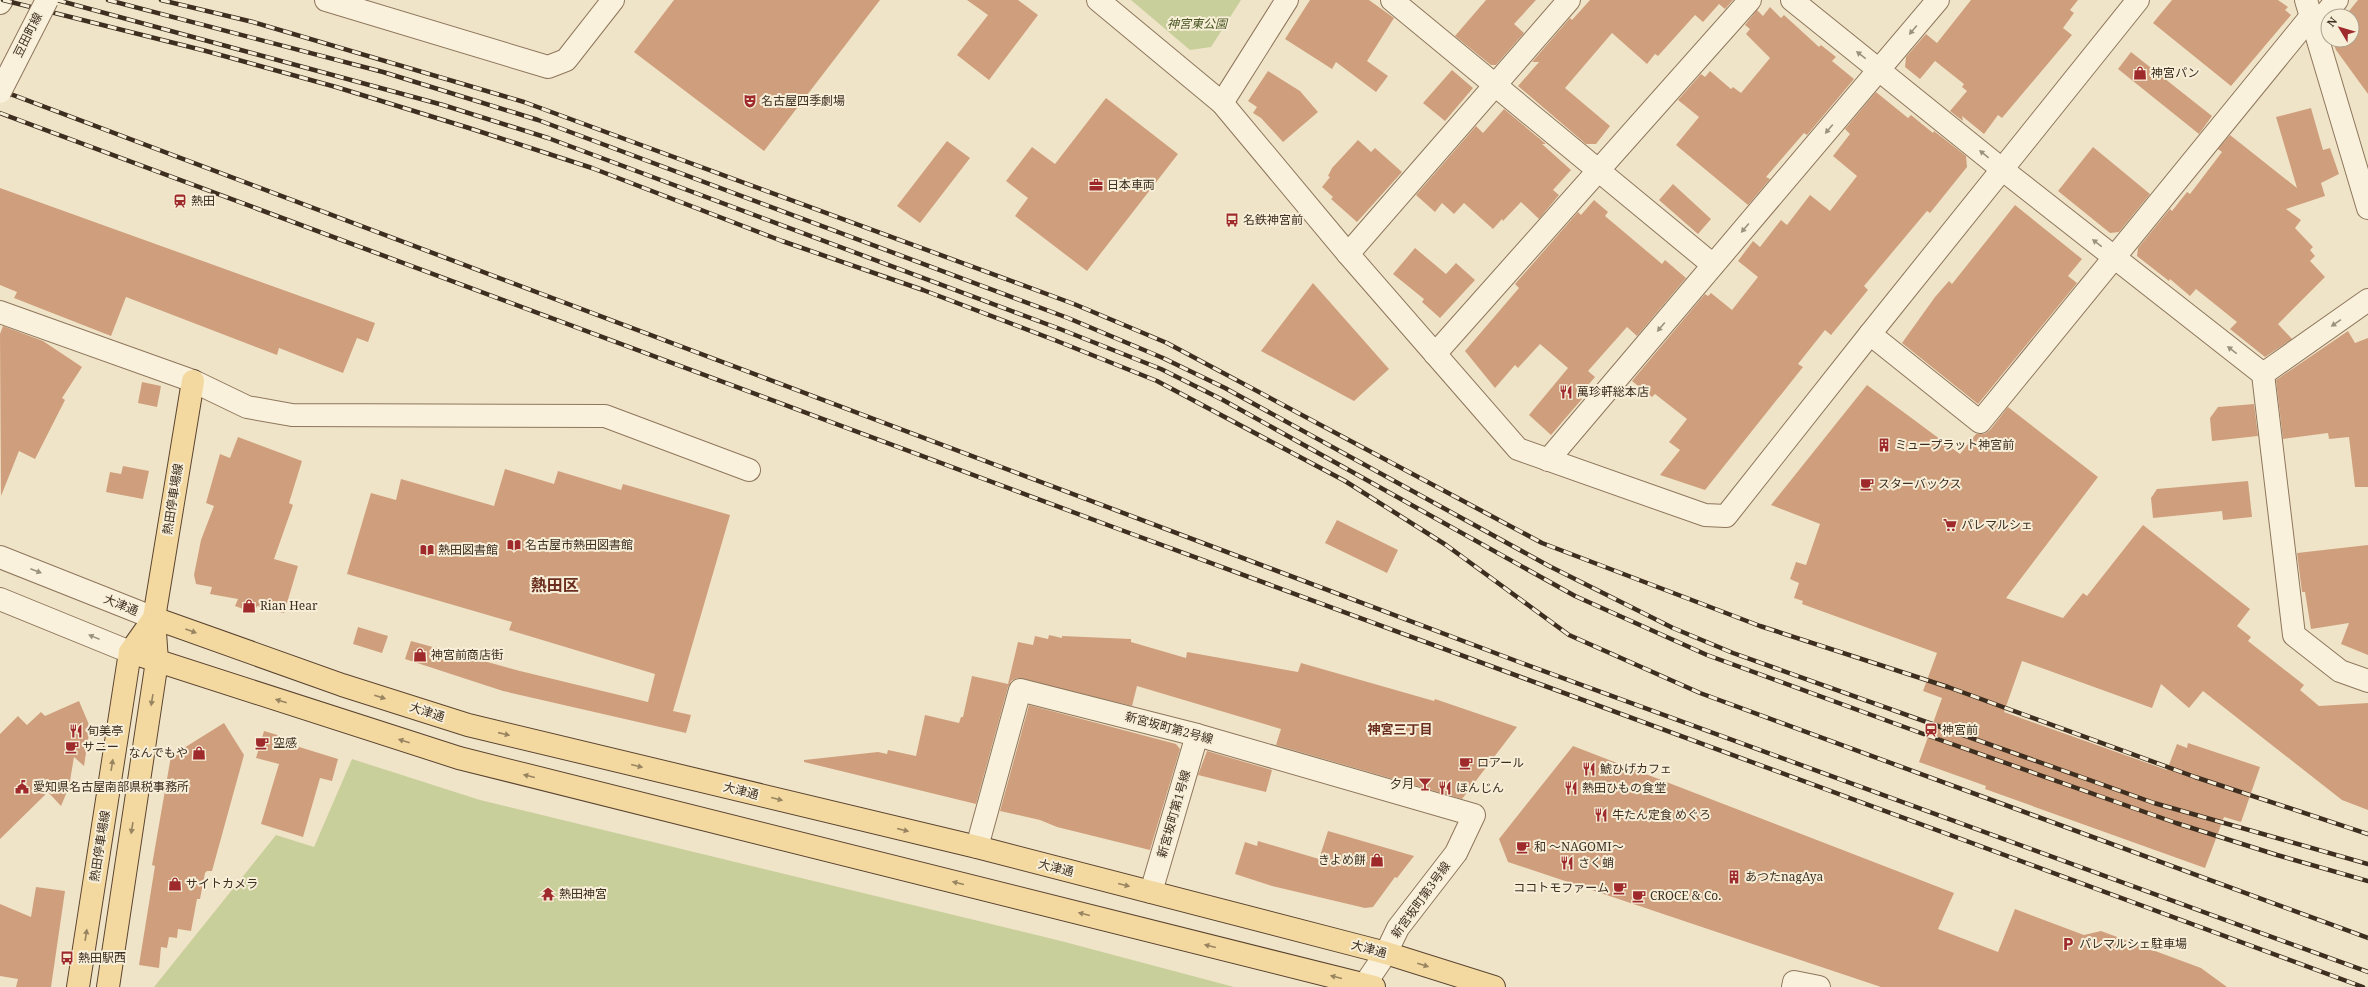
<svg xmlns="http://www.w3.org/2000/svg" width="2368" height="987" font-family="'Noto Serif','Noto Sans JP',serif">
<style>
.green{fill:#c9cf9b}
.building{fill:#cf9f7d}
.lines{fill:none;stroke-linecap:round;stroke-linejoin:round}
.minor-casing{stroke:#8d765c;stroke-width:24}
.major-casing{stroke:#5b4430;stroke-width:24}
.minor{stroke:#faf1dc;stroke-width:22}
.major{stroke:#f3d9a0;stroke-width:22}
.rail-casing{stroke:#3d2e20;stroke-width:4.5}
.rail{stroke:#f7eed8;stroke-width:3;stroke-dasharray:9;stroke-linecap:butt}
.minor-bridge-casing{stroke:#8d765c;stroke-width:24;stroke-linecap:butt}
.minor-bridge{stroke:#faf1dc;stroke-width:22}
.oneway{fill:#9c907e}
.oneway2{fill:#988460}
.labels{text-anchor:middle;stroke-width:4;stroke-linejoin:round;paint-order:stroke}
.park-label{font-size:12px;font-style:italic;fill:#4d5a26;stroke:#f7eed8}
.street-label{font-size:12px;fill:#3d2e20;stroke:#f7eed8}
.poi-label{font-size:12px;fill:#3d2e20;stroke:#f7eed8;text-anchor:start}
.neighbourhood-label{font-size:13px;font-weight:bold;fill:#6b2e1e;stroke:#f7eed8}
.district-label{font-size:16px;font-weight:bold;fill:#6b2e1e;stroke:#f7eed8}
</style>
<rect width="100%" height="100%" fill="#f0e4c8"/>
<g class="green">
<path d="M1131,0H1241L1211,47L1190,50Z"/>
<path d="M352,759L480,800L1061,941L1234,987H154L276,835L314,847Z"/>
</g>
<g class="building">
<path d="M674,0H880L764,151L634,52Z"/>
<path d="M967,0H1018L1038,15L989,80L957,55L988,15Z"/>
<path d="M1310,0H1369L1394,18L1367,61L1388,76L1376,92L1336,62L1332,69L1285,39Z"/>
<path d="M1486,0H1536L1514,24L1524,33L1496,65H1491L1455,36Z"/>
<path d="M1590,0H1733L1725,9L1719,4L1703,22L1695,15L1658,56L1655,54L1647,64L1612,33L1565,88L1610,126L1596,144H1586L1518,86L1539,62H1532L1570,18L1572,20Z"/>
<path d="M1971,0H2078L2070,10L2074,13L2063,28L2072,35L2002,118L1998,115L1984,134L1962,116L1963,121L1950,111L1967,91L1962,87L1964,84L1935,61L1920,79L1905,67L1906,57L1926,34L1937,43Z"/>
<path d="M2172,0H2278L2288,7L2285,10L2291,15L2231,86L2153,23Z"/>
<path d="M2358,0H2368V94L2336,50L2332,40H2352V16H2345Z"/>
<path d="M1770,7L1781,18L1784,15L1819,47L1821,45L1836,57L1832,61L1854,79L1807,135L1804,133L1766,177L1770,179L1748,205L1676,145L1699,117L1678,100L1701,74L1705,77L1710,71L1731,89L1733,87L1741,93L1770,58L1746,34L1750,29L1745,25L1757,10L1763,16Z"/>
<path d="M2131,52L2212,116L2199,134L2118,69Z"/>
<path d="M1452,70L1473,88L1445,121L1423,103Z"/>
<path d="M1268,71L1300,91L1318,112L1283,142L1261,118L1253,113L1257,107L1248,101Z"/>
<path d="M1876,92L1908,118L1911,115L1933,133L1934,131L1966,156L1967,167L1930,213L1927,211L1864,286L1868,290L1831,335L1825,330L1798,364L1803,367L1705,490L1660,475L1680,450L1669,442L1687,419L1655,394L1652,397L1632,381L1705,294L1708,296L1711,293L1732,310L1758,277L1738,261L1753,241L1760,247L1781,220L1787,225L1810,195L1830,211L1857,176L1833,156L1850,134L1845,129Z"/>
<path d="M1106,98L1178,154L1087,271L1015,216L1028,198L1006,181L1032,147L1055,164Z"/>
<path d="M2311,108L2323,150L2330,148L2339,174L2321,183L2325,196L2286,209L2301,220L2295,228L2313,247L2310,250L2315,256L2310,261L2325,277L2278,324L2292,339L2265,357L2230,329L2237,322L2196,289L2190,296L2170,279L2169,281L2137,256L2138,248L2170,209L2172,211L2187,192L2190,194L2222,152L2218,149L2230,135L2297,188L2276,117Z"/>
<path d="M1504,109L1546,144H1542L1571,170L1553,190L1559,195L1539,219L1521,202L1503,221L1502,219L1493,229L1464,203L1454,214L1442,203L1435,212L1416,195L1476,126L1483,133Z"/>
<path d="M1358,140L1371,152L1375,148L1402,172L1357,222L1331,199L1333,197L1322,187L1330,177L1328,176L1332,168Z"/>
<path d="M947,141L970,158L920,223L897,206Z"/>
<path d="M2093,147L2150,194L2119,232L2110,233L2058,191Z"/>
<path d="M1673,184L1711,219L1698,234L1659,200Z"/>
<path d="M0,188L375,323L368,342L357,338L343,373L279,348L277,355L126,297L111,336L14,298L17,292L0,285Z"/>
<path d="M1594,200L1608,212L1605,216L1662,264L1665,260L1686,278L1637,336L1627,327L1588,371L1595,377L1579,396L1582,399L1551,435L1529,415L1568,368L1540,344L1518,368L1515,365L1495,388L1465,351L1519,288L1515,284L1578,212L1581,215Z"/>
<path d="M2015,205L2082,259L2068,276L2077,283L1978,404L1902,343L1935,297L1949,281L1952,284Z"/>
<path d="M1415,248L1446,274L1456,263L1475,280L1440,318L1422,302L1424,299L1393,274Z"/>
<path d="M1313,283L1389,369L1354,401L1261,351Z"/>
<path d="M3,326L43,341L82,367L62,398L65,400L35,459L19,451L1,496L0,334Z"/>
<path d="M2348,331L2355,343L2368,338V487H2355L2349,437L2329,439L2328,433L2283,439L2276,380Z"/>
<path d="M142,382L161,386L157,407L138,403Z"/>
<path d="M1867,385L1960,454L1976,434H1984L1990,430L2008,407L2098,477L2006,598L2063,618L2083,593L2087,596L2143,525L2250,609L2237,626L2251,637L2248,641L2304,685L2300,690L2319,706L2368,703V810L2342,800L2203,691L2189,708L2161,684L2152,708L2022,661L2004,712L2167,770L2177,744L2187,748L2188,743L2260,767L2241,822L2224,817L2205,868L1985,789L1986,786L1919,762L1942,698L1923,691L1937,653L1802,604L1803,601L1794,598L1799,583L1790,579L1796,562L1806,565L1820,524L1771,505Z"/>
<path d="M2254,404L2258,436L2212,441L2210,418L2218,407Z"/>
<path d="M238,437L302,461L289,503L293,505L274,559L298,566L284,613L257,606L254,613L235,606L238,599L210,594L212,587L196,584L194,575L201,540L214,506L206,503L220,454L230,458Z"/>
<path d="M123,466L149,471L143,499L106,492L110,472L121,474Z"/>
<path d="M505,469L554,484L558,471L621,490L623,484L730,515L673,711L691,715L686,733L503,691L405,659L411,641L520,671L648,702L655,674L509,630L512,622L347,574L371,493L396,500L401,479L494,506Z"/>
<path d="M2248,481L2252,517L2223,520L2222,511L2153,518L2151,498L2157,489Z"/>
<path d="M1337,520L1398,550L1387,573L1325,543Z"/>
<path d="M2368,545V655L2341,644L2349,623L2311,629L2305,592H2302L2297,553Z"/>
<path d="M358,627L388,636L382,653L353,644Z"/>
<path d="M1049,635L1062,638V636L1131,639V642L1186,658L1187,652L1298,672L1301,663L1434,701L1435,699L1517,727L1462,799L1276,745L1281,729L1137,686L1132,706L1017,678L1011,681L1008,687L976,804L804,762V760L878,752L887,754L888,750L916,756L925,715L959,723L961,717H963L972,676L1008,684L1018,642L1033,645L1035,636L1048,639Z"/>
<path d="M79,701L90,727L84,766L74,757L69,787L61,806L48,792L0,839V734L18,716L27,725L41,712L45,716Z"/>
<path d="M1029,705L1176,744L1180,749L1150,850L1057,827L1040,820L1000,811Z"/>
<path d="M224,723L244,755L212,871H207L205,873L200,899H197L191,931L178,929L177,938L169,937L167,948L161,947L159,968L139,965L155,866L152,865L171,756Z"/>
<path d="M264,731L281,736L280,741L338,759L332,781L320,778L303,837L261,824L279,764L256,758Z"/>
<path d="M1573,746L1954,893L1938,929L1998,952L2015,909L2084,935L2101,931L2201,968L2227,987H1881L1508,862L1499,839Z"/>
<path d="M1207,751L1272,770L1266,792L1198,775Z"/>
<path d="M1328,831L1414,856L1397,878L1395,877L1373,907L1365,908L1272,886L1235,874L1245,842L1257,846L1258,841L1319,859Z"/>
<path d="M36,887L65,891L51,987H16L18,979L0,976V904L31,917Z"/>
</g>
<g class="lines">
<g class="minor-casing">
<g id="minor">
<path d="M326,0L548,67L566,60L613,0"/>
<path d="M1098,0L1222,103L1348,254L1518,449L1705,515L1726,516L1870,334L2138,0"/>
<path d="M1392,0L1713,265"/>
<path d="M1792,0L2003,170L2263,374L2294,635L2340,671L2368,681"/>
<path d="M2306,0L2368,208"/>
<path d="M0,3L2,0"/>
<path d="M2315,26L2337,0"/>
<path d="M1222,103L1287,0"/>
<path d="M1348,254L1569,0"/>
<path d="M0,312L193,381L247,407L292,415L605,416L749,470"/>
<path d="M1870,334L1980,422L2312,15"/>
<path d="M1435,354L1750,0"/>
<path d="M2263,374L2368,300"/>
<path d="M1548,460L1938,0"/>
<path d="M0,557L154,618"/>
<path d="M0,599L130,652"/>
<path d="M977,847L1020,690L1197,735L1474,815L1456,853L1398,928L1386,953L1365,984"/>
<path d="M1151,892L1197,735"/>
<path d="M1793,987L1794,982L1819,987"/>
</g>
</g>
<g class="major-casing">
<g id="major">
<path d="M154,618L342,685L468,725L977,847L1386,953L1494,987"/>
<path d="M130,652L459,758L1374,987"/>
<path d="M78,987L130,652L154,618"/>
<path d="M108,987L157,661L154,618L193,381"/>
</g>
</g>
<use href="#minor" class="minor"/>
<use href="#major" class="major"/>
<g class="rail-casing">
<g id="rail">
<path d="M3,0L206,51L336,87L469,128L592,168L782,241L923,290L1057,341L1157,381L1345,481L1446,545L1569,635L1700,693L2368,938"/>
<path d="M57,0L443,105L548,138L1060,329L1161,369L1223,400L1575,596L1707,655L1929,736L2176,823L2277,855L2368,881"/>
<path d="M108,0L383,72L538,120L1068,318L1163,358L1225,388L1549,566L1673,628L1733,653L2154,803L2368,864"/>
<path d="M161,0L253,22L524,102L1074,304L1167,343L1542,543L1760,626L1948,687L2195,777L2368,834"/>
<path d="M0,90L1519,662L2368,972"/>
<path d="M0,113L1113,527L2363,987"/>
</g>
</g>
<use href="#rail" class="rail"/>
<g class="minor-bridge-casing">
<path id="minor-bridge" d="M0,92L47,0"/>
</g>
<use href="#minor-bridge" class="minor-bridge"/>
</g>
<defs><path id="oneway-solid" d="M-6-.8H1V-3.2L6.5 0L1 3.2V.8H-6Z"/></defs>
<g class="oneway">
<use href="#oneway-solid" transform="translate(1913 30) rotate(130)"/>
<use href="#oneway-solid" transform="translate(1861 55) rotate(-142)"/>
<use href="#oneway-solid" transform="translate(1829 129) rotate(130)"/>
<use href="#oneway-solid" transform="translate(1984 154) rotate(-141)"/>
<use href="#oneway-solid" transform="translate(1745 228) rotate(130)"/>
<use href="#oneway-solid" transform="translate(2097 243) rotate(-142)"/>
<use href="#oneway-solid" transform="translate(2336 323) rotate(145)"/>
<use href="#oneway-solid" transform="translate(1661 327) rotate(130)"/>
<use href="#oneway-solid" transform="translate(2232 350) rotate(-142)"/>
<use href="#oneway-solid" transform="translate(36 571) rotate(21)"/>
<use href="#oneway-solid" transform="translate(94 637) rotate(-158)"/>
</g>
<g class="oneway2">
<use href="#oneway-solid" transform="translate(191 631) rotate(20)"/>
<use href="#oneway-solid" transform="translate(380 697) rotate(18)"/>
<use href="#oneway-solid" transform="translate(152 700) rotate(99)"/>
<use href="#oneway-solid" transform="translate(281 701) rotate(-162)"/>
<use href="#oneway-solid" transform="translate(504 734) rotate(13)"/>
<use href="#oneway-solid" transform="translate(404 741) rotate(-162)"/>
<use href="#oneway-solid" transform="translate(112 765) rotate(-81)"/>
<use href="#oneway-solid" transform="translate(637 766) rotate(14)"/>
<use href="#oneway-solid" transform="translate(529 776) rotate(-166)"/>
<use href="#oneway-solid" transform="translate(777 799) rotate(14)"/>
<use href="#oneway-solid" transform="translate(132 828) rotate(99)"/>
<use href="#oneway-solid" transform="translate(903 830) rotate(14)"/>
<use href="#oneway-solid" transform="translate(958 883) rotate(-166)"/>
<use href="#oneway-solid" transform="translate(1124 885) rotate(14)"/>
<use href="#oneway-solid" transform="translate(1084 914) rotate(-166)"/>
<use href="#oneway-solid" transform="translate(86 935) rotate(-81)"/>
<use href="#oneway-solid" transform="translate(1210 946) rotate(-166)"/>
<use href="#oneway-solid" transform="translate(1423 965) rotate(17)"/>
<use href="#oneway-solid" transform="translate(1336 977) rotate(-166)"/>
</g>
<defs>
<g id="shop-bare" transform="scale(1.08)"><path d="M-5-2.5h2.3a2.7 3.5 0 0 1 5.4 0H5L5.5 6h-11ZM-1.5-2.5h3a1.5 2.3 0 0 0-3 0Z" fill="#9e2a2b" stroke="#f7eed8" stroke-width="2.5" paint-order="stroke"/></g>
<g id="theatre-bare" transform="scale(1.08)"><path d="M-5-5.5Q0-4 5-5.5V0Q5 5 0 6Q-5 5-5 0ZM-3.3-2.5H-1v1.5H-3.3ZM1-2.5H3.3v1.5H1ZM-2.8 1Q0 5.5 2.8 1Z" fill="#9e2a2b" stroke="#f7eed8" stroke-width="2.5" paint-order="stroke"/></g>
<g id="office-bare" transform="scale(1.08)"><path d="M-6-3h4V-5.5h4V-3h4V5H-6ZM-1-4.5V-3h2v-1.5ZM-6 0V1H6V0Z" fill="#9e2a2b" stroke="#f7eed8" stroke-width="2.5" paint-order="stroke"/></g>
<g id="station-bare" transform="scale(1.08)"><path d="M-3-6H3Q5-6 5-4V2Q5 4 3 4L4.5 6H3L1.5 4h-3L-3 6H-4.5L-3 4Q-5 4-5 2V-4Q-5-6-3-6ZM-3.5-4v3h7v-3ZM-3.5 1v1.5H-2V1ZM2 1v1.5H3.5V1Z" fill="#9e2a2b" stroke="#f7eed8" stroke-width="2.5" paint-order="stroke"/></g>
<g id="bus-bare" transform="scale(1.08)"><path d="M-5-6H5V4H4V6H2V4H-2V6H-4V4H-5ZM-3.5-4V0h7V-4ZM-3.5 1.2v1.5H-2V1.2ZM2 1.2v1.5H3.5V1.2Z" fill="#9e2a2b" stroke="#f7eed8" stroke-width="2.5" paint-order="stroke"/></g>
<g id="restaurant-bare" transform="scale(1.08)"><path d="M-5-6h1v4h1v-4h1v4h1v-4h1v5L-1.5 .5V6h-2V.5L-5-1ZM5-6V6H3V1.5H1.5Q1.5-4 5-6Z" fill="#9e2a2b" stroke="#f7eed8" stroke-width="2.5" paint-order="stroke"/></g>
<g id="building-bare" transform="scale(1.08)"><path d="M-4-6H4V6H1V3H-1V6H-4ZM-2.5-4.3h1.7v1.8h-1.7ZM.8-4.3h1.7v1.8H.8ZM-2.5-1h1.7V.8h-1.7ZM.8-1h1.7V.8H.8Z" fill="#9e2a2b" stroke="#f7eed8" stroke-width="2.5" paint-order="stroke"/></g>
<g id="cafe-bare" transform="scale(1.08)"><path d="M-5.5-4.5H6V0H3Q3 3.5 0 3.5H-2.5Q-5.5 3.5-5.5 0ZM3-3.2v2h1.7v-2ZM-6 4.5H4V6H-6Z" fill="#9e2a2b" stroke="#f7eed8" stroke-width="2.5" paint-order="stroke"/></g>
<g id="supermarket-bare" transform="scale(1.08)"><path d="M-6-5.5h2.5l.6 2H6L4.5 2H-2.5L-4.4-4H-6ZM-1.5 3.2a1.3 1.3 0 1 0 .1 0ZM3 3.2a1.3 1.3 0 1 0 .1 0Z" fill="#9e2a2b" stroke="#f7eed8" stroke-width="2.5" paint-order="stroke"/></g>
<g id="library-bare" transform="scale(1.08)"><path d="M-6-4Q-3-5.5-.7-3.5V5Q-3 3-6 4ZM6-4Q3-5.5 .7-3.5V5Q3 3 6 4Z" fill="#9e2a2b" stroke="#f7eed8" stroke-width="2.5" paint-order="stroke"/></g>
<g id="bar-bare" transform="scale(1.08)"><path d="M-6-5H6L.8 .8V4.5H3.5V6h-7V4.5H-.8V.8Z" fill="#9e2a2b" stroke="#f7eed8" stroke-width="2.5" paint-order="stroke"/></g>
<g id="civic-bare" transform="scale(1.08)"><path d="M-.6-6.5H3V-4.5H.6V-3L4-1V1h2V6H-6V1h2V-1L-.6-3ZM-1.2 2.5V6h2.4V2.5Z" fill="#9e2a2b" stroke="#f7eed8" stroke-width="2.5" paint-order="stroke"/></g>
<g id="temple-bare" transform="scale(1.08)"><path d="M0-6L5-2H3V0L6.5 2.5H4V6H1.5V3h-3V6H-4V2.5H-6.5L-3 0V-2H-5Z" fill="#9e2a2b" stroke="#f7eed8" stroke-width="2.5" paint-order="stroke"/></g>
<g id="parking-bare" transform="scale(1.08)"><path d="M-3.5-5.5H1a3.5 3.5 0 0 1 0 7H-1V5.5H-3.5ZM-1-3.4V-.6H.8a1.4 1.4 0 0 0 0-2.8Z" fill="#9e2a2b" stroke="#f7eed8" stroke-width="2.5" paint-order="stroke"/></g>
</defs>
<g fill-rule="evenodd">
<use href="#shop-bare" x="2140" y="73"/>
<use href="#theatre-bare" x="750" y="101"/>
<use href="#office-bare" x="1096" y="185"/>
<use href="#station-bare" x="180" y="201"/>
<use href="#bus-bare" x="1232" y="220"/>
<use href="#restaurant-bare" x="1566" y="392"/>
<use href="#building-bare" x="1884" y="445"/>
<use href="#cafe-bare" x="1867" y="484"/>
<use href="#supermarket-bare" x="1950" y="525"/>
<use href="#library-bare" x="514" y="545"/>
<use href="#library-bare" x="427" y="550"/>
<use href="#shop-bare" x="249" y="606"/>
<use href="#shop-bare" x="420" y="655"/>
<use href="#station-bare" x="1931" y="730"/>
<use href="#restaurant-bare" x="76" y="731"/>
<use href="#cafe-bare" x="262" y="743"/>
<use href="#cafe-bare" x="72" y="747"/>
<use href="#shop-bare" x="199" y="753"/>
<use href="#cafe-bare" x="1466" y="763"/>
<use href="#restaurant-bare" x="1589" y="769"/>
<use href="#bar-bare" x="1425" y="784"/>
<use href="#civic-bare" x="22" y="787"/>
<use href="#restaurant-bare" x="1445" y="788"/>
<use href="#restaurant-bare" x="1571" y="788"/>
<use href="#restaurant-bare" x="1601" y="815"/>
<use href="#cafe-bare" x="1523" y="847"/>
<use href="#shop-bare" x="1377" y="860"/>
<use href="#restaurant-bare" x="1567" y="863"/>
<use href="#building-bare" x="1734" y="877"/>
<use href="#shop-bare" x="175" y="884"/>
<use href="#cafe-bare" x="1620" y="888"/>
<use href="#temple-bare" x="548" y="894"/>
<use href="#cafe-bare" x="1639" y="896"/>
<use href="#parking-bare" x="2068" y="944"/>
<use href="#bus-bare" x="67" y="958"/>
</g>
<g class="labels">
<g class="park-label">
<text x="1197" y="28">神宮東公園</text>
</g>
<g class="street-label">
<text transform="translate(28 35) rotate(-63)" y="4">豆田町線</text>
<text transform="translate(173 499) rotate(-81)" y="4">熱田停車場線</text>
<text transform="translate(121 605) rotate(22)" y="4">大津通</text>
<text transform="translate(427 712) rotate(18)" y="4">大津通</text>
<text transform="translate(1169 728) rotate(15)" y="4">新宮坂町第2号線</text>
<text transform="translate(741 791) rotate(14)" y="4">大津通</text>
<text transform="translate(1174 814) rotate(-74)" y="4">新宮坂町第1号線</text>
<text transform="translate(100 846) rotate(-81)" y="4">熱田停車場線</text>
<text transform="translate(1056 868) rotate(14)" y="4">大津通</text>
<text transform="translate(1421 900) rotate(-54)" y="4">新宮坂町第3号線</text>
<text transform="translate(1369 949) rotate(15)" y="4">大津通</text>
</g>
<g class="poi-label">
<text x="2151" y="77">神宮パン</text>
<text x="761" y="105">名古屋四季劇場</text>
<text x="1107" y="189">日本車両</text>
<text x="191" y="205">熱田</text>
<text x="1243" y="224">名鉄神宮前</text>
<text x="1577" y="396">萬珍軒総本店</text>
<text x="1895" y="449">ミュープラット神宮前</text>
<text x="1878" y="488">スターバックス</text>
<text x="1961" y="529">パレマルシェ</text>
<text x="525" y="549">名古屋市熱田図書館</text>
<text x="438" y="554">熱田図書館</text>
<text x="260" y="610">Rian Hear</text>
<text x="431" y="659">神宮前商店街</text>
<text x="1942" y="734">神宮前</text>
<text x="87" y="735">旬美亭</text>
<text x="273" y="747">空感</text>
<text x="83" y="751">サニー</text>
<text x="188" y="757" text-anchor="end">なんでもや</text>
<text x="1477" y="767">ロアール</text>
<text x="1600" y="773">鯱ひげカフェ</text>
<text x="1414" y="788" text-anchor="end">夕月</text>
<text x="33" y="791">愛知県名古屋南部県税事務所</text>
<text x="1456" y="792">ほんじん</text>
<text x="1582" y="792">熱田ひもの食堂</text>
<text x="1612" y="819">牛たん定食 めぐろ</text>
<text x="1534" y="851">和 ～NAGOMI～</text>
<text x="1366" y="864" text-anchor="end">きよめ餅</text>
<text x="1578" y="867">さく蛸</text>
<text x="1745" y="881">あつたnagAya</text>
<text x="186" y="888">サイトカメラ</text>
<text x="1609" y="892" text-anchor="end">ココトモファーム</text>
<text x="559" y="898">熱田神宮</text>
<text x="1650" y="900">CROCE &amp; Co.</text>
<text x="2079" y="948">パレマルシェ駐車場</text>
<text x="78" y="962">熱田駅西</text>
</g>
<g class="neighbourhood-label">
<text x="1400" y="734">神宮三丁目</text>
</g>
<g class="district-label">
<text x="555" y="591">熱田区</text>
</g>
</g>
<g transform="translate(2340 28) rotate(308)"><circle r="19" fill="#f7eed8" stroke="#ada18e"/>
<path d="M0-3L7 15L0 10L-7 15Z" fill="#9e2a2b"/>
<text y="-6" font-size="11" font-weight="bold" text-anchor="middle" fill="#3d2e20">N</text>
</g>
</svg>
